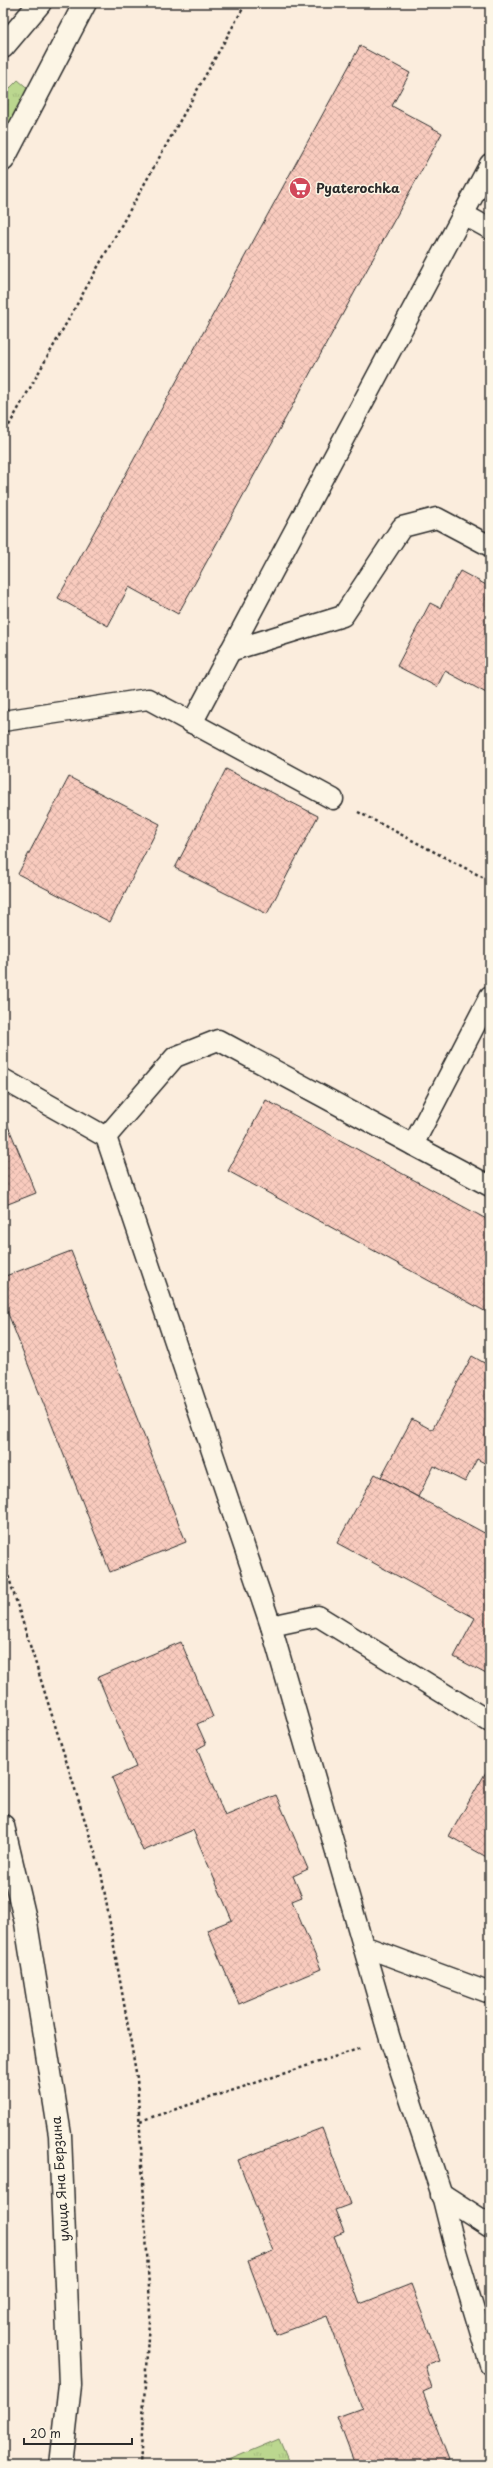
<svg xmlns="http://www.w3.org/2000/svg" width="493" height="2468" font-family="'Playpen Sans',sans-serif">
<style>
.grass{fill:url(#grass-tufts);stroke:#73815d}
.building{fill:url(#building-cross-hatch);stroke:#2b2b2b}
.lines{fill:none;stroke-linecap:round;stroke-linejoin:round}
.service-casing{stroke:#2b2b2b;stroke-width:23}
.minor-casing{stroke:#2b2b2b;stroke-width:25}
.secondary-casing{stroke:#2b2b2b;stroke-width:25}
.path{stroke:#2b2b2b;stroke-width:2.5;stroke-dasharray:3 3;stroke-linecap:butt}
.service{stroke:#fcf5e5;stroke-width:20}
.minor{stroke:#fcf5e5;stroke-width:22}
.secondary{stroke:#fcf5e5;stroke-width:22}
.labels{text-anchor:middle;stroke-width:3;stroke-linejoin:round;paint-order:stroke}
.poi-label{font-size:13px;font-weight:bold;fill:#2b2b2b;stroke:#fcf5e5;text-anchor:start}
.street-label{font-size:13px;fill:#2b2b2b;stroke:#fcf5e5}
</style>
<defs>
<pattern id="grass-tufts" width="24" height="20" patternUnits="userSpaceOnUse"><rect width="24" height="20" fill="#bbd78f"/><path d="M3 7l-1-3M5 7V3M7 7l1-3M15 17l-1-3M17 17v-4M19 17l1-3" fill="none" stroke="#a1b97c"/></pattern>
<pattern id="building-cross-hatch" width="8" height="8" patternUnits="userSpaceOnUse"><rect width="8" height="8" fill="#f9cbbe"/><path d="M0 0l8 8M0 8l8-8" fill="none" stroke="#d6aea3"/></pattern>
</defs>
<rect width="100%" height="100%" fill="#fbeddd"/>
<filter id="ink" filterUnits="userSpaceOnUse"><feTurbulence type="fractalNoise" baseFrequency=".025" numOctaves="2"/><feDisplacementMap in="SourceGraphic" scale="8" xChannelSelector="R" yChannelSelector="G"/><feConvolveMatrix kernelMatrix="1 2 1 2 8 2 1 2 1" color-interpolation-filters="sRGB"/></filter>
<g filter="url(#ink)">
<g class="grass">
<path d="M18,80L31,91L3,138V95Z"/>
<path d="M279,2439L290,2465H217Z"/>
</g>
<g class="building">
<path d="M360,46L410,73L392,106L442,133L178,614L129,587L108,626L58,598Z"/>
<path d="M460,571L490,587L486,600L490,601V695L445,671L437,687L397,666L430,603L440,608Z"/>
<path d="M226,769L318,816L267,914L175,868Z"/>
<path d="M69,777L160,824L110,922L18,874Z"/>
<path d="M266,1100L490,1221V1314L228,1171Z"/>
<path d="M3,1114L36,1193L3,1206Z"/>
<path d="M71,1251L186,1542L110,1572L3,1301V1277Z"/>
<path d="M472,1356L488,1365L490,1362V1466L477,1459L465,1482L434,1466L418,1497L381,1477L412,1419L432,1430Z"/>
<path d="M375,1474L490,1536V1676L454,1657L475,1618L337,1543Z"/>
<path d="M181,1642L213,1717L197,1724L206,1744L197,1749L225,1816L276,1795L308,1869L293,1876L302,1897L292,1901L321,1969L239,2004L207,1930L232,1920L193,1830L143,1851L112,1778L136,1767L98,1677Z"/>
<path d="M486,1772L490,1774V1859L449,1836Z"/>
<path d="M322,2128L351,2204L335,2210L344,2232L334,2236L360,2304L411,2284L440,2361L425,2366L432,2388L423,2392L449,2460L436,2465H355L337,2417L362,2408L327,2316L276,2335L248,2261L273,2251L238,2160Z"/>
</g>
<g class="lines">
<g class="service-casing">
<g id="service">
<path d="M463,214L490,229"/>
<path d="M230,651L343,616L402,527L437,518L490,546"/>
<path d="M3,721L148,699L333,799"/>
<path d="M192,723L490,164"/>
<path d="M3,1079L106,1137L271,1626L390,2039L442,2195L456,2251L490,2364"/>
<path d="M106,1137L175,1057L218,1040L413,1145L490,996"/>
<path d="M413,1145L490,1186"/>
<path d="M271,1626L318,1616L490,1722"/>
<path d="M363,1946L490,1993"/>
</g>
</g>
<g class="minor-casing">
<path id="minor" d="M442,2195L490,2226"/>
</g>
<g class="secondary-casing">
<g id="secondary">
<path d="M3,47L40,3"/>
<path d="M3,160L85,3"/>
<path d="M3,1826L26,1923L60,2135L70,2385L61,2465"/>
</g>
</g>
<g class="path">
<path d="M3,436L246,3"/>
<path d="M358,812L490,881"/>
<path d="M3,1559L101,1872L137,2078L150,2305L140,2465"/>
<path d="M140,2121L361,2048"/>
</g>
<use href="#service" class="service"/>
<use href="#minor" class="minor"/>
<use href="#secondary" class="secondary"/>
</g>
</g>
<defs>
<g id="supermarket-disc" transform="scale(1.15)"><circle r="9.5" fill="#d1495b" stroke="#fcf5e5"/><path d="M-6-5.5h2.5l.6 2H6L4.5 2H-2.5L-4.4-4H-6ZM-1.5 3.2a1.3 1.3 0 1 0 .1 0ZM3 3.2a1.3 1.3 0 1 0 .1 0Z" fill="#fff"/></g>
</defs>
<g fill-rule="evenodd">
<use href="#supermarket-disc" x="300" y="188"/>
</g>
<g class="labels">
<g class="poi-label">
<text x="316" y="193">Pyaterochka</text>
</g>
<g class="street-label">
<text transform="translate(60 2179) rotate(-94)" y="5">улица Яна Берзина</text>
</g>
</g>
<rect width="493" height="2468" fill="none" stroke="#fcf5e5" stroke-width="16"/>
<rect x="8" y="8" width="477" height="2452" fill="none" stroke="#2b2b2b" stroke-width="1.5" filter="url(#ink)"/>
<path d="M24 2438v6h108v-6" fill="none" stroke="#2b2b2b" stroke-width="2"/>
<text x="30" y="2438" font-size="12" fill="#2b2b2b" stroke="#fcf5e5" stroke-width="3" paint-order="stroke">20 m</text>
</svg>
